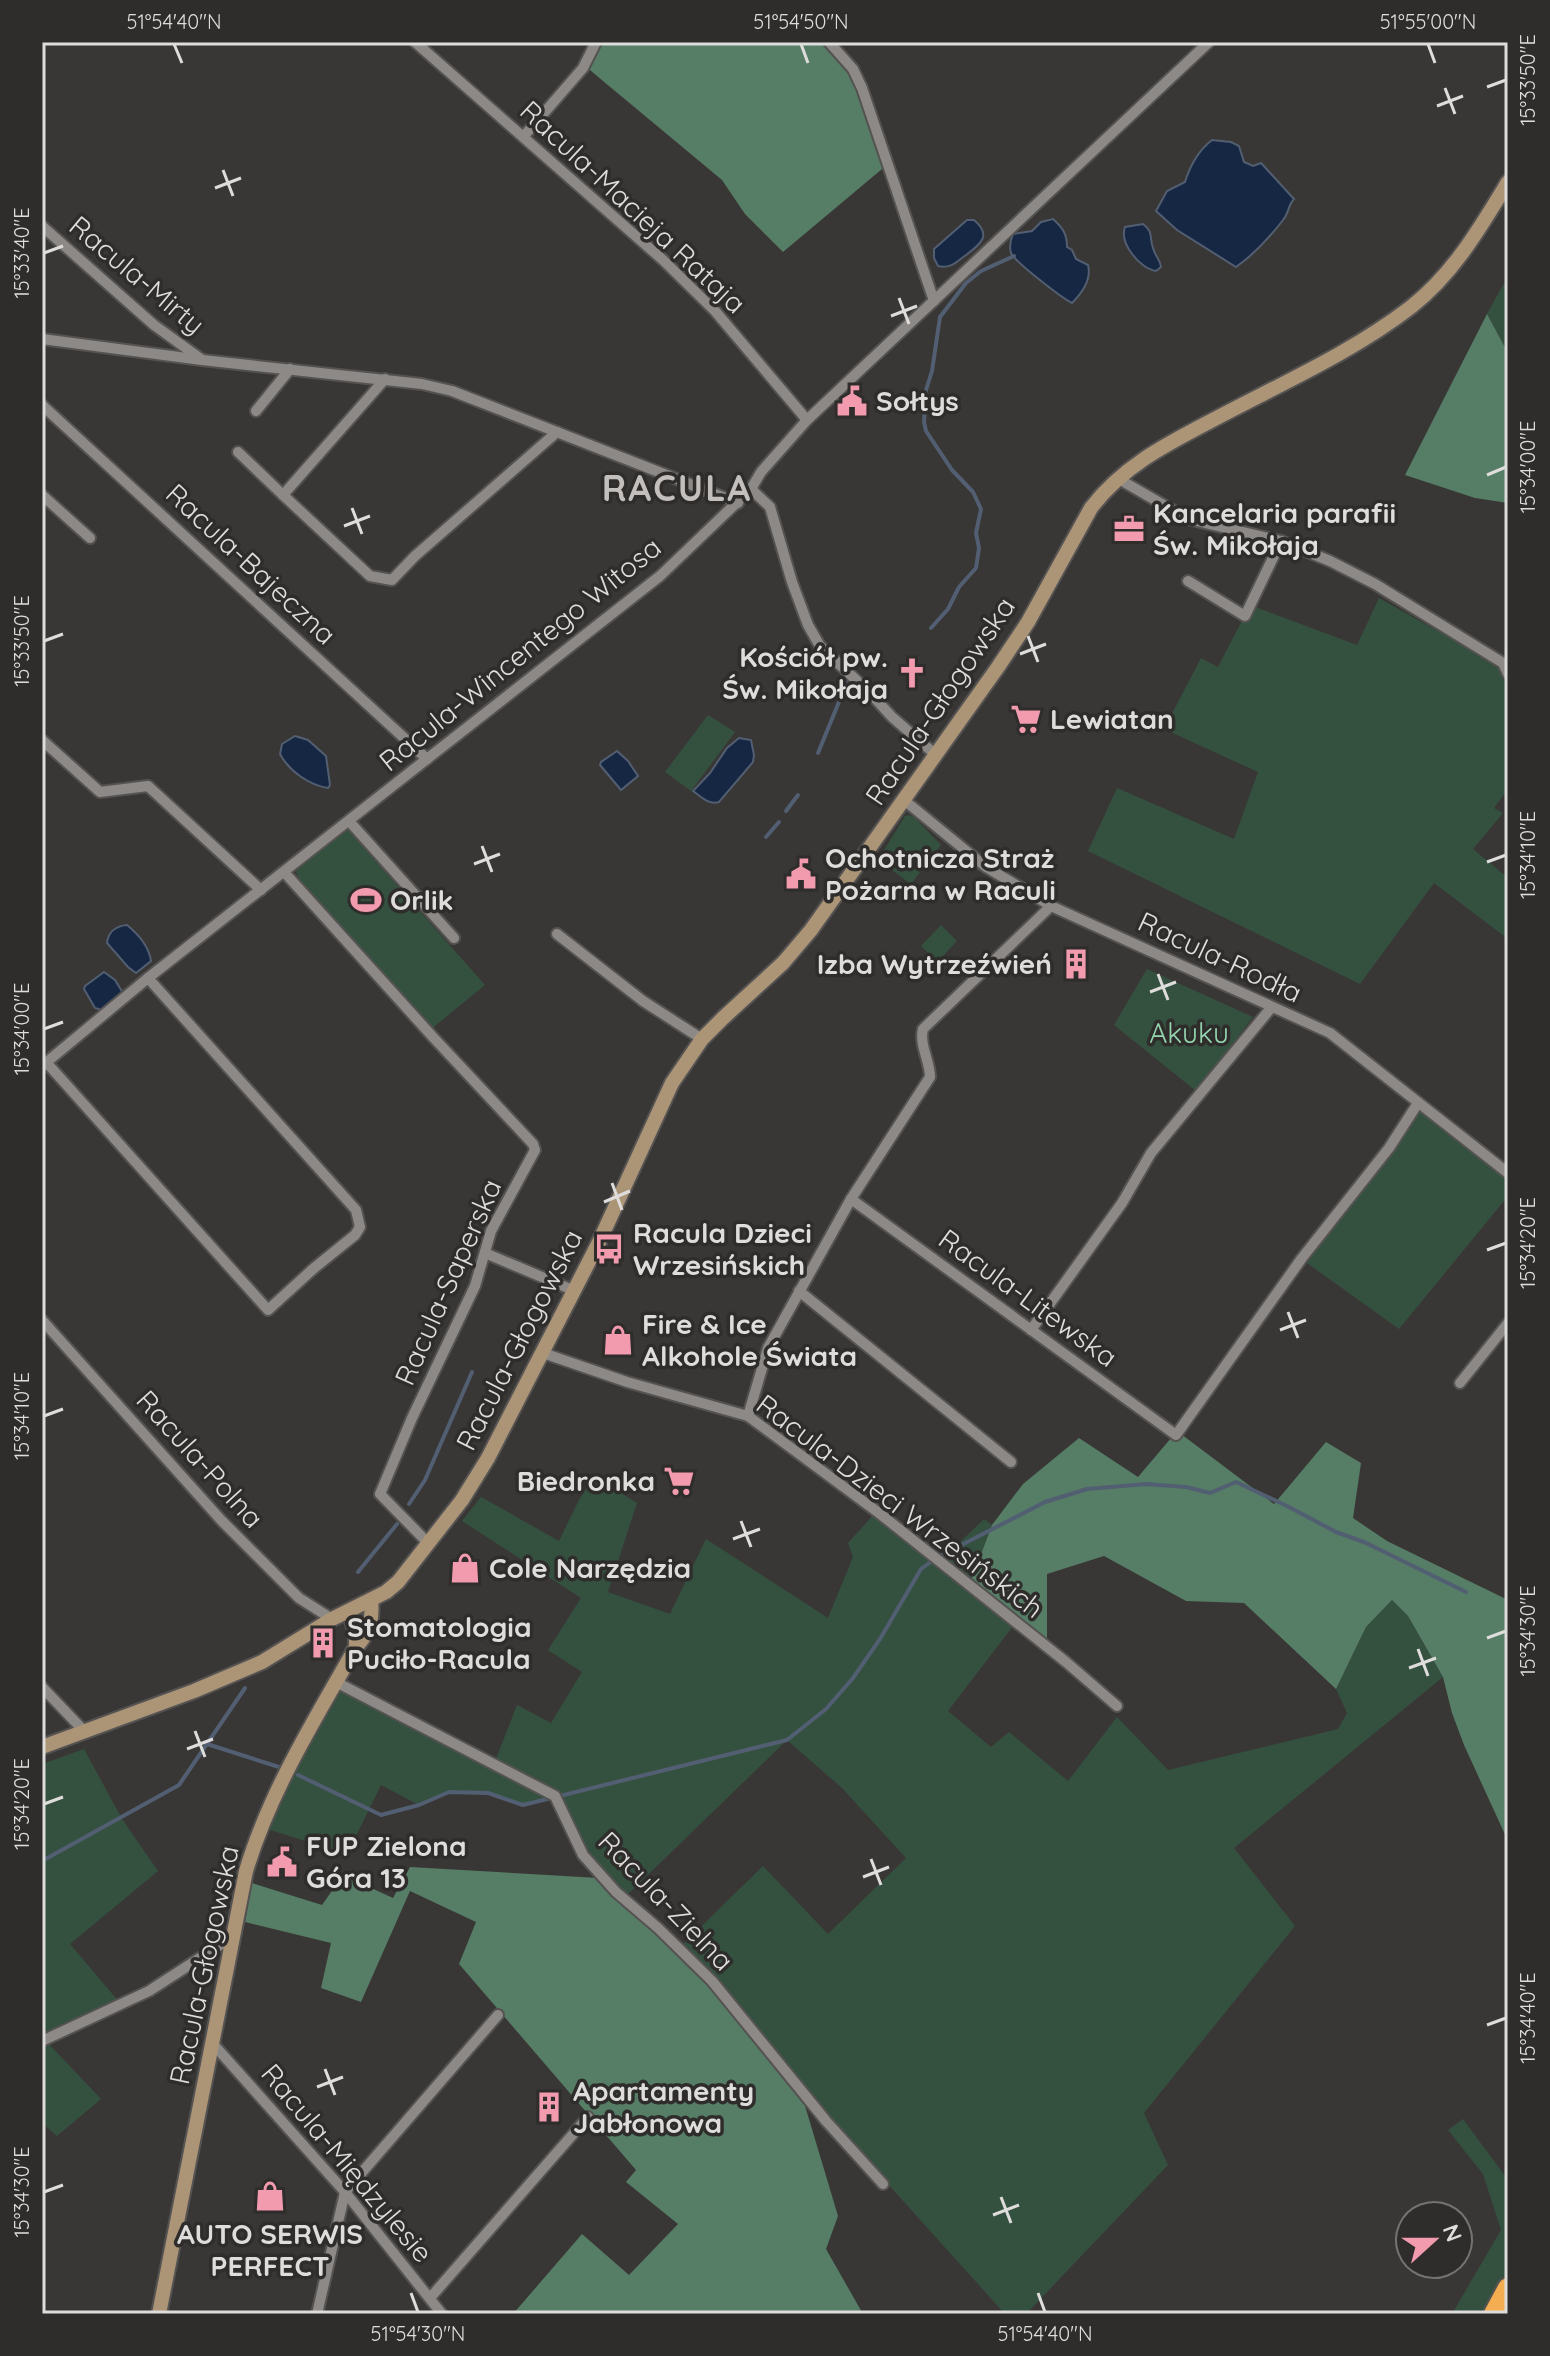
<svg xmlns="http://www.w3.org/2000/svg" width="1550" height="2356" font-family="Quicksand,sans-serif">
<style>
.green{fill:#345140}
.forest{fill:#567d66}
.water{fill:#162743;stroke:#525e71;stroke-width:2}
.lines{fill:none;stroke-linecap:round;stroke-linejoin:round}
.stream{stroke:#525e71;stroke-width:4}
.street-casing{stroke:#555352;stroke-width:14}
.secondary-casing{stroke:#555352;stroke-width:18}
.highway-casing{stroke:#555352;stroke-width:24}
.street{stroke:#8c8987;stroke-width:10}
.secondary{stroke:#ac9477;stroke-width:14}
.highway{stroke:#f5ad51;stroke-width:20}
.ticks{fill:none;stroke:#dedddc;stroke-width:3}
.labels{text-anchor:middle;stroke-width:7;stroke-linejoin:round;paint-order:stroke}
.street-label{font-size:28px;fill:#dedddc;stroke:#2f2d2b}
.poi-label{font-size:28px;font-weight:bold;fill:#dedddc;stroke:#2f2d2b;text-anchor:start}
.park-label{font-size:28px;fill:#93d5af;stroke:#2f2d2b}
.district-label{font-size:36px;font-weight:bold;letter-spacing:2px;fill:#c2bfbd;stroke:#2f2d2b}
.neatline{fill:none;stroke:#dedddc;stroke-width:3}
.ticks-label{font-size:20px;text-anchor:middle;fill:#dedddc}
</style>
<rect width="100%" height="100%" fill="#393735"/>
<g class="green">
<path d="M1508,281V353L1487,314L1503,285Z"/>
<path d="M1379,598L1445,635L1498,668L1508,689V789L1494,808L1503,813L1473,849L1508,878V939L1434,883L1360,984L1088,851L1117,788L1234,839L1258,772L1164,729L1201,658L1218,667L1250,605L1357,645Z"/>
<path d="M708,715L735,732L691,791L665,772Z"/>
<path d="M909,815L915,818L941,845L911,884L878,860L905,816Z"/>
<path d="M347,829L485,985L430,1030L304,889L296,872L300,865Z"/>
<path d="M941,925L957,941L937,962L921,946Z"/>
<path d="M1147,969L1253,1017L1196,1091L1114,1025Z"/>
<path d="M1419,1110L1423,1111L1508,1178V1196L1399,1329L1307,1263Z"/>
<path d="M594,1476L637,1503L608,1592L670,1614L706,1539L828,1618L853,1557L848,1543L876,1512L934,1559L953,1549L984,1519L992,1525L969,1586L1013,1626L948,1711L991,1747L1009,1732L1068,1781L1117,1717L1168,1770L1338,1729L1347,1713L1336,1689L1366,1627L1392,1600L1408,1616L1443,1677L1234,1848L1295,1926L1144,2113L1168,2165L1026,2314H1005L677,1950L763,1866L828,1934L906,1858L842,1788L787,1740L622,1900L599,1878L555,1798L523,1805L488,1793L449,1792L419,1805L381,1785L347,1854L267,1829L283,1792L341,1691L492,1769L517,1705L551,1723L582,1672L548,1650L581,1598L462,1521L481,1497L559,1541L579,1500Z"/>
<path d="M84,1749L122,1819L158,1871L70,1944L120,2003L45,2040L101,2099L57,2136L42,2123V1764Z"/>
<path d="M1463,2119L1508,2180V2314H1452L1501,2230L1483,2174L1448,2130Z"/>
</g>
<g class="forest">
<path d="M596,42H826L860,78L888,164L783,252L745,214L722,180L579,61Z"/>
<path d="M1487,314L1508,353V503L1475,498L1405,475Z"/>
<path d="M1177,1431L1274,1504L1326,1442L1361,1463L1353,1518L1387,1541L1508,1600V1841L1464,1745L1452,1713L1443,1677L1408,1616L1392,1600L1366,1627L1336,1689L1244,1603L1186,1601L1104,1556L1047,1574V1650L969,1586L992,1525L1023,1484L1079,1438L1138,1477Z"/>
<path d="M410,1867L599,1878L677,1950L800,2089L838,2216L826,2249L863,2314H513L582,2234L629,2275L678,2224L626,2182L636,2170L459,1964L476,1922L410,1891L361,2002L321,1988L331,1943L245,1922L252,1883L322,1905L343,1875L393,1898Z"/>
</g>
<g class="water">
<path d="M1212,140L1231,142L1239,146L1244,162L1253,166L1261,163L1294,199C1288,205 1289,213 1283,220C1270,237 1253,255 1236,267L1177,230L1156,211L1167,191L1185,182C1190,166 1199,150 1212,140Z"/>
<path d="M1053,219C1063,228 1067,234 1067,247L1072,250L1076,259L1088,265C1092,280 1082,293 1072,303C1062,298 1015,262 1011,253C1009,247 1011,239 1013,234L1032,231L1041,222Z"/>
<path d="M967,220H974C992,235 981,244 966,255C956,262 951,269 938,266L934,258V249Z"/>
<path d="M1143,224C1154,232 1149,238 1153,248C1155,256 1160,259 1161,267L1156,271C1140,269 1119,243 1125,227Z"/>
<path d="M295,736L308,740L326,756L330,785L328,788C309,785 289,771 280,754L282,744Z"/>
<path d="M739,738L751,740L754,755L753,762L719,802C709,805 701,797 693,791L710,773L727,748Z"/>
<path d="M617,751L628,761L638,776L621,790L600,765L601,762Z"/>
<path d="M127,925C138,934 149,947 151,961L136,973L128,967L107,943C108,932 116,926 127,925Z"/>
<path d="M104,972L115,980L123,993L102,1010L95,1008L84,989L85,986Z"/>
</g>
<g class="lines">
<g class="stream">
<path d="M931,628L948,609L959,587L976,568L979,548L976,533L981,509L973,492L952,470L926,431L924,422L926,390L932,371L940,317L966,283L981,271L1014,256"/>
<path d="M818,753L848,680"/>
<path d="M786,811L798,795"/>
<path d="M766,837L779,822"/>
<path d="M409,1504L425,1480L472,1372"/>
<path d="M940,1556L1045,1502L1087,1489L1146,1484L1186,1487L1210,1493L1236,1482L1287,1506L1336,1532L1364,1542L1466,1592"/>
<path d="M358,1572L397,1524"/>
<path d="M207,1744L282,1768"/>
<path d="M298,1775L381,1815L419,1805L449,1792L488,1793L523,1805L787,1740L826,1709L853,1678L880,1639L921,1569L932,1561"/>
<path d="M42,1861L179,1785L245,1688"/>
</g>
<g class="street-casing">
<g id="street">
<path d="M415,42L663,260L715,311L807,420"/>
<path d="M829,42L853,69L862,88L934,301"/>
<path d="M524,136L583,68L596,42"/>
<path d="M42,226L154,325L201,359"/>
<path d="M42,339L202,360L422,384L452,391L738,503"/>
<path d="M385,379L283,495L370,576L392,580L415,556L557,432"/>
<path d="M42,405L427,759"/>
<path d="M256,411L290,369"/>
<path d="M238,452L283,495"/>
<path d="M1117,478L1188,519L1281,541L1330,561L1375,584L1503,663H1508"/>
<path d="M751,489L770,507L792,582L808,625L820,646L871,694L892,717L936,755"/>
<path d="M42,495L90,538"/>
<path d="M1188,581L1245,616L1281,541"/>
<path d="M1503,663L1508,674"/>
<path d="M42,740L100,792L148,786L261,890"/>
<path d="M904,800L986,867L1051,906L1330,1033L1508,1173"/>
<path d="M349,821L454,938"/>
<path d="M284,872L432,1036L533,1144L535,1150L491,1231L475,1286L412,1418L380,1494L429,1544"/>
<path d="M557,934L643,1001L702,1039"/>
<path d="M46,1062L268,1310L313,1269L355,1235L360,1227L356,1210L148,978"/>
<path d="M42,1066L148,978L660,576L751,489L761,472L807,420L1209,42"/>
<path d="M851,1199L1176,1435L1302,1258L1389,1148L1418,1103"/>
<path d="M485,1253L575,1291"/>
<path d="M799,1291L1011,1462"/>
<path d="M42,1320L221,1520L299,1598L332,1619"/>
<path d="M1031,1330L1122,1203L1151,1153L1271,1008"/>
<path d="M543,1353L627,1382L748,1416L879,1513L1066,1662L1117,1706"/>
<path d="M1460,1383L1508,1323"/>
<path d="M748,1416L768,1348L851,1199L930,1077C930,1061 919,1045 923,1029L1051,906"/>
<path d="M336,1682L555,1796L583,1855L616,1892L658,1928L712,1981L826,2121L883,2184"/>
<path d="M42,1687L85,1732"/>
<path d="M42,2041L149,1991L234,1936"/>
<path d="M214,2045L345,2192L442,2314"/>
<path d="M430,2298L588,2117"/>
<path d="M317,2314L345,2192L498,2015"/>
</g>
</g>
<g class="secondary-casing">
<g id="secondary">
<path d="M349,1611L356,1633V1647"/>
<path d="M42,1747L194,1691L262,1662L332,1619L386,1592L398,1582L462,1500L488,1458L599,1242L672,1083L702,1039L723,1018L783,963L811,930L998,667L1028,622L1091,508C1122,467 1165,445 1209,422C1276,386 1350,354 1411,307C1454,273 1480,228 1508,182"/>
<path d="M159,2314L246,1871C270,1791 315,1719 356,1647C370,1632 373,1620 371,1600"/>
</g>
</g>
<g class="highway-casing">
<path id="highway" d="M1494,2314L1508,2288"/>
</g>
<use href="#street" class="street"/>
<use href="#secondary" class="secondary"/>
<use href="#highway" class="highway"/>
</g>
<path class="ticks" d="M174,44L182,63M801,44L808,63M1428,44L1435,63M1487,87L1506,80M1445,88L1455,114M1437,106L1463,96M223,170L233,196M215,188L241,178M44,253L63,246M899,298L909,324M891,316L917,306M1487,475L1506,467M352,508L362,534M344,526L370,516M1028,636L1038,662M44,641L63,634M1020,654L1046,644M482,846L492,872M1487,862L1506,855M474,864L500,854M1158,974L1168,1000M1150,992L1176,982M44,1029L63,1022M612,1183L622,1210M604,1202L630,1191M1487,1250L1506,1243M1288,1312L1298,1338M1280,1330L1306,1320M44,1416L63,1409M741,1521L751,1547M733,1539L760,1529M1487,1638L1506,1631M1418,1649L1428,1676M1409,1668L1436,1658M195,1731L205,1757M187,1749L213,1739M44,1804L63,1797M871,1859L881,1885M863,1877L889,1867M1487,2025L1506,2018M325,2069L335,2095M317,2087L343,2077M44,2192L63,2185M1001,2197L1011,2223M993,2215L1019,2205M411,2293L418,2312M1038,2293L1045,2312"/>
<defs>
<g id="civic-bare" transform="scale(2.4)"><path d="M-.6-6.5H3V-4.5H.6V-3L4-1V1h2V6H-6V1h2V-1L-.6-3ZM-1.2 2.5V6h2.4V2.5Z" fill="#f29aae" stroke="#2f2d2b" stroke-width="2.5" paint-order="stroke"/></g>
<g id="office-bare" transform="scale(2.4)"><path d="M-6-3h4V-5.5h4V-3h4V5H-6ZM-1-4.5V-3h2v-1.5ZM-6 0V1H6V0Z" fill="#f29aae" stroke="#2f2d2b" stroke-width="2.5" paint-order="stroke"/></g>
<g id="church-bare" transform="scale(2.4)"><path d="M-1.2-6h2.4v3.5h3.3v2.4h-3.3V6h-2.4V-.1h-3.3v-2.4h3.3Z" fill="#f29aae" stroke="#2f2d2b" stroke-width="2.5" paint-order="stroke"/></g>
<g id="supermarket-bare" transform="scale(2.4)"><path d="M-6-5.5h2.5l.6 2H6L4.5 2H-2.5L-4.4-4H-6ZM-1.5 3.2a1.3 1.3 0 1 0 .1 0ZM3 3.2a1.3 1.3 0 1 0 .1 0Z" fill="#f29aae" stroke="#2f2d2b" stroke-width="2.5" paint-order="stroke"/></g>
<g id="stadium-bare" transform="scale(2.4)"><path d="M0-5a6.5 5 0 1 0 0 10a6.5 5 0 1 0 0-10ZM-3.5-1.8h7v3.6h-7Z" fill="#f29aae" stroke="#2f2d2b" stroke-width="2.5" paint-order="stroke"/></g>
<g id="building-bare" transform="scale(2.4)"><path d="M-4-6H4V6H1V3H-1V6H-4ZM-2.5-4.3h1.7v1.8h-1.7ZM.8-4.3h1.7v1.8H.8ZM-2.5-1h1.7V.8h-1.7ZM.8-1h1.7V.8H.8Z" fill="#f29aae" stroke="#2f2d2b" stroke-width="2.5" paint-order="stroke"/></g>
<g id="bus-bare" transform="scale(2.4)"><path d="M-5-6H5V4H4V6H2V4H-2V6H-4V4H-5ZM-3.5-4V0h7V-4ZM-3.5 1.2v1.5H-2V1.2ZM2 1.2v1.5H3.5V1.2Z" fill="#f29aae" stroke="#2f2d2b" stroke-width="2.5" paint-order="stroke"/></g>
<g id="shop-bare" transform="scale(2.4)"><path d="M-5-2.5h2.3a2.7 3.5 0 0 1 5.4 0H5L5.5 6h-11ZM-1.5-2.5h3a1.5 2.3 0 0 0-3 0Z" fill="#f29aae" stroke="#2f2d2b" stroke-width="2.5" paint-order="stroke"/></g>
</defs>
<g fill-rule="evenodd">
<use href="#civic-bare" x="852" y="401"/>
<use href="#office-bare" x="1129" y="529"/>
<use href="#church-bare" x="912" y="673"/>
<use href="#supermarket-bare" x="1026" y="719"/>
<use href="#civic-bare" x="801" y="874"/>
<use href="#stadium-bare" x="366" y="900"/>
<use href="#building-bare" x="1076" y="964"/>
<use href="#bus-bare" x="609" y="1249"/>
<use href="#shop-bare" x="618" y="1340"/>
<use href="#supermarket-bare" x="679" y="1481"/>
<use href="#shop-bare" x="465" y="1568"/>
<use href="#building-bare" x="323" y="1643"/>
<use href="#civic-bare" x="282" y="1862"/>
<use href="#building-bare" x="549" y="2107"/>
<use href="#shop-bare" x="270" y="2196"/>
</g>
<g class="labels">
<g class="street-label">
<text transform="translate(633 207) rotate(43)" y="10">Racula-Macieja Rataja</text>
<text transform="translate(137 275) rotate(40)" y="10">Racula-Mirty</text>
<text transform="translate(251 564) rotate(43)" y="10">Racula-Bajeczna</text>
<text transform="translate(520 654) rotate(-39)" y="10">Racula-Wincentego Witosa</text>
<text transform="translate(940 701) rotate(-56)" y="10">Racula-Głogowska</text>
<text transform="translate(1220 957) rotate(25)" y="10">Racula-Rodła</text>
<text transform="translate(448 1282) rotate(-66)" y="10">Racula-Saperska</text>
<text transform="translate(1028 1298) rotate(36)" y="10">Racula-Litewska</text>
<text transform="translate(519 1340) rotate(-63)" y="10">Racula-Głogowska</text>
<text transform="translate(200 1459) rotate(48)" y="10">Racula-Polna</text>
<text transform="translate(900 1506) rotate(37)" y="10">Racula-Dzieci Wrzesińskich</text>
<text transform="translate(666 1901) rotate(46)" y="10">Racula-Zielna</text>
<text transform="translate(204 1965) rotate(-78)" y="10">Racula-Głogowska</text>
<text transform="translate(347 2163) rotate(50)" y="10">Racula-Międzylesie</text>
</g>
<g class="poi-label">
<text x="876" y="411">Sołtys</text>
<text x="1153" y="523">Kancelaria parafii<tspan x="1153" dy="32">Św. Mikołaja</tspan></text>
<text x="888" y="667" text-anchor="end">Kościół pw.<tspan x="888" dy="32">Św. Mikołaja</tspan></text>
<text x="1050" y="729">Lewiatan</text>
<text x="825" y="868">Ochotnicza Straż<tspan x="825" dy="32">Pożarna w Raculi</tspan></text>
<text x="390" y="910">Orlik</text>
<text x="1052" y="974" text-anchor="end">Izba Wytrzeźwień</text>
<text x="633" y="1243">Racula Dzieci<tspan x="633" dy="32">Wrzesińskich</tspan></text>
<text x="642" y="1334">Fire &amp; Ice<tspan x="642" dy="32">Alkohole Świata</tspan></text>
<text x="655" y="1491" text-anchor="end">Biedronka</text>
<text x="489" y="1578">Cole Narzędzia</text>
<text x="347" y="1637">Stomatologia<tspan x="347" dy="32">Puciło-Racula</tspan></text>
<text x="306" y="1856">FUP Zielona<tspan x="306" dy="32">Góra 13</tspan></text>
<text x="573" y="2101">Apartamenty<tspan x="573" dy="32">Jabłonowa</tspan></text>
<text x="270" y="2244" text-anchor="middle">AUTO SERWIS<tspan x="270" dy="32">PERFECT</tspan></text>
</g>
<g class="park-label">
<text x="1189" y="1043">Akuku</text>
</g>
<g class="district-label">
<text x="677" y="501">RACULA</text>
</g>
</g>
<rect width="1550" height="2356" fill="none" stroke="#2f2d2b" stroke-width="88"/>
<g transform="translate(1434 2240) rotate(69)"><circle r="38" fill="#2f2d2b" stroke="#757372" stroke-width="2"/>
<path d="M0-6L14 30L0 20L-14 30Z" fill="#f29aae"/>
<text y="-12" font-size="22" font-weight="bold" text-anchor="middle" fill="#dedddc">N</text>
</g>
<rect x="44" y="44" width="1462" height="2268" class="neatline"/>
<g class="ticks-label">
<text x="174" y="29">51°54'40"N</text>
<text x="801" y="29">51°54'50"N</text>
<text x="1428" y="29">51°55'00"N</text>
<text transform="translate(1528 80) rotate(-90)" y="7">15°33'50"E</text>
<text transform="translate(22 253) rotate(-90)" y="7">15°33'40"E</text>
<text transform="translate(1528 467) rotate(-90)" y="7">15°34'00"E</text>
<text transform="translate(22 641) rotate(-90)" y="7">15°33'50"E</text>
<text transform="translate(1528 855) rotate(-90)" y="7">15°34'10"E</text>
<text transform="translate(22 1029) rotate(-90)" y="7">15°34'00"E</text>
<text transform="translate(1528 1243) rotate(-90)" y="7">15°34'20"E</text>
<text transform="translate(22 1416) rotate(-90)" y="7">15°34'10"E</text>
<text transform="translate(1528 1631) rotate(-90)" y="7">15°34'30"E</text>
<text transform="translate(22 1804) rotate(-90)" y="7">15°34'20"E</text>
<text transform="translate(1528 2018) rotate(-90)" y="7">15°34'40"E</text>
<text transform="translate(22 2192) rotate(-90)" y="7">15°34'30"E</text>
<text x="418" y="2341">51°54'30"N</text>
<text x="1045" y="2341">51°54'40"N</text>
</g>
</svg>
